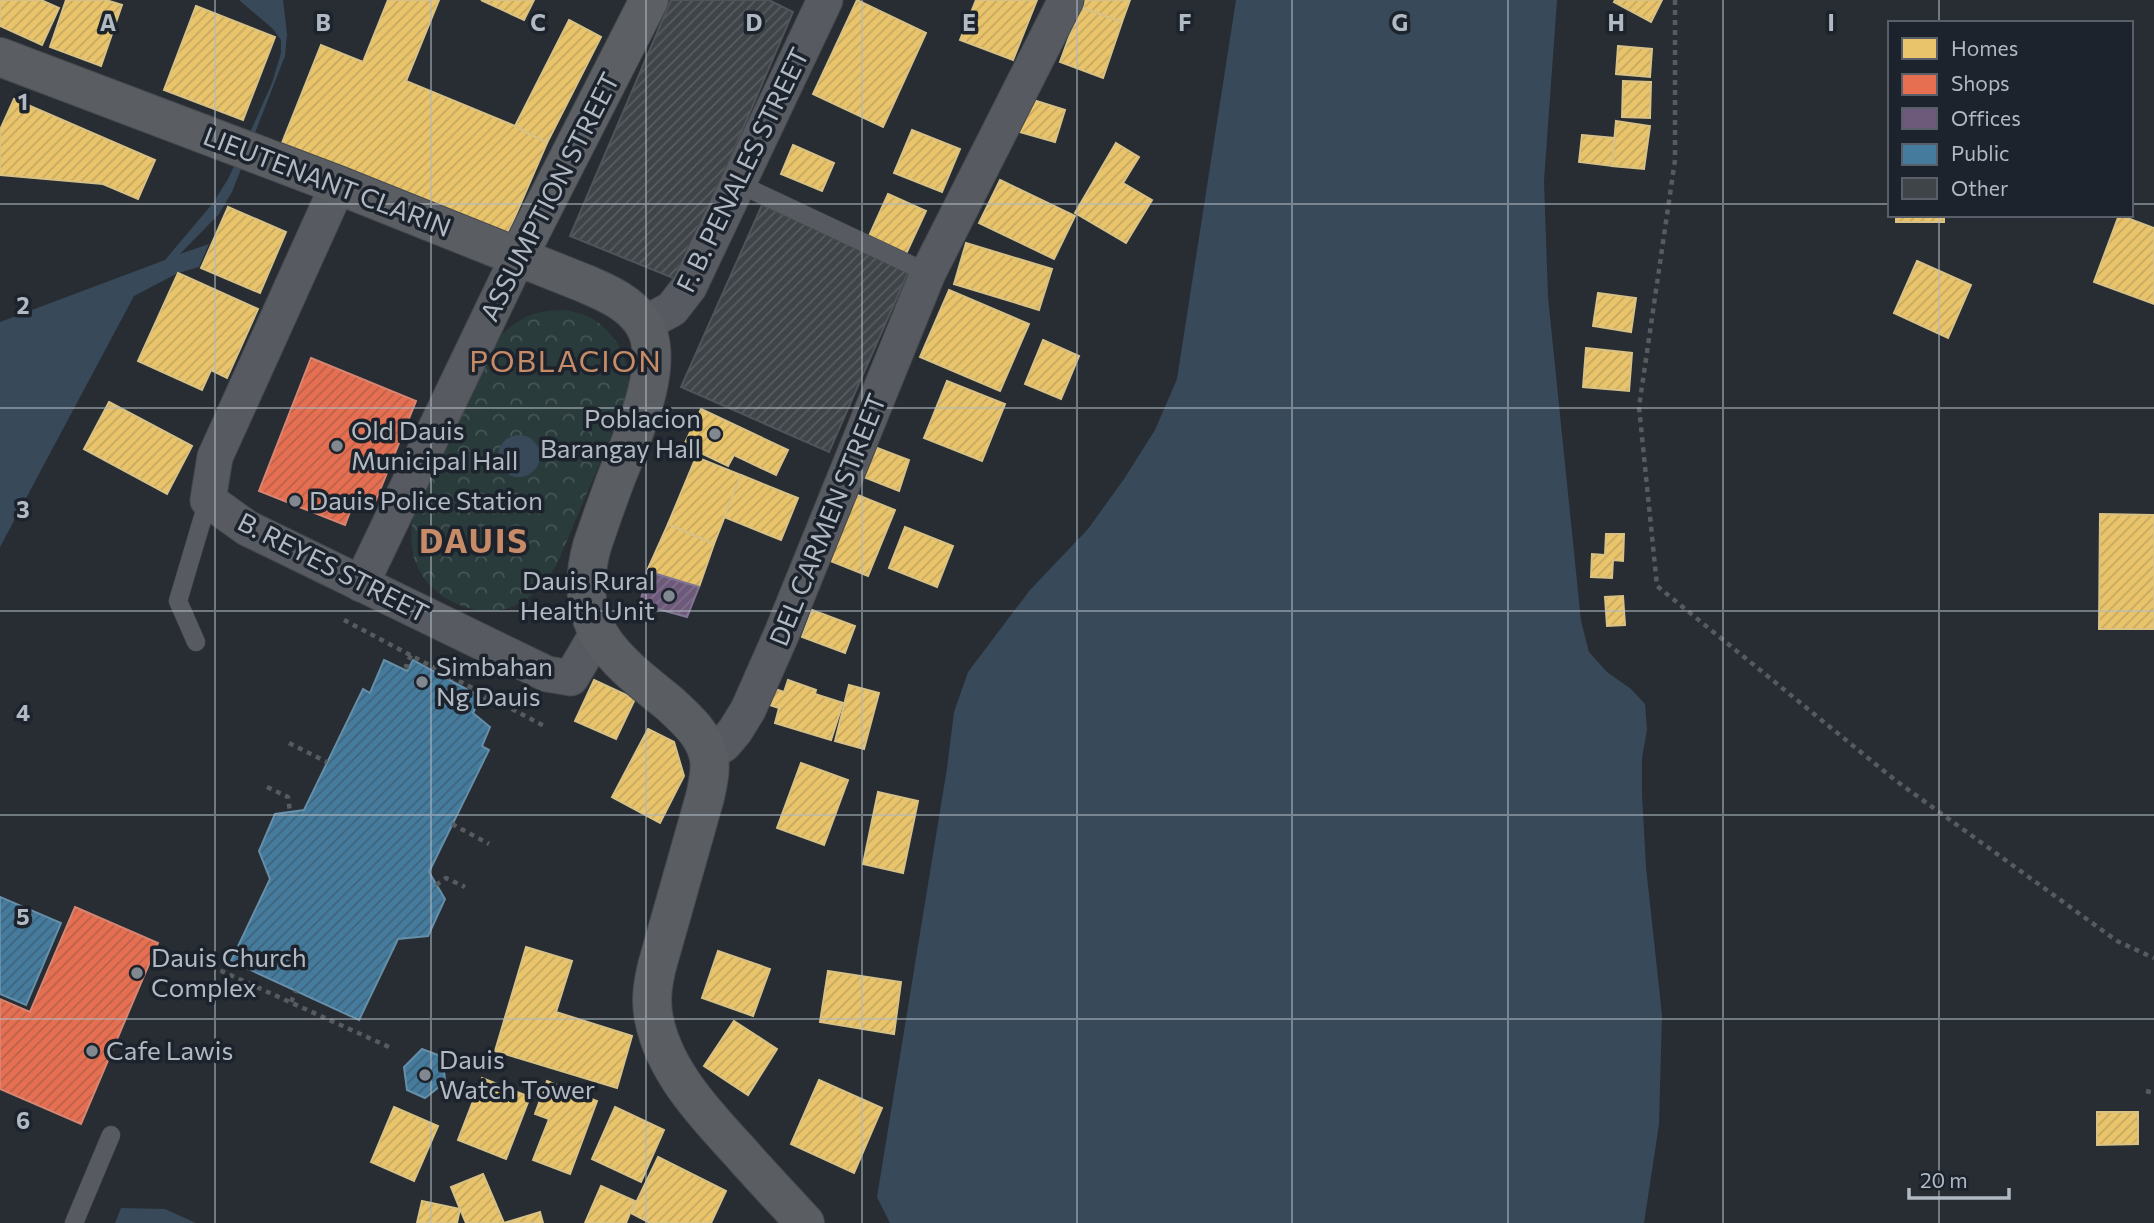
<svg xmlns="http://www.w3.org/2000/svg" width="2154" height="1223" font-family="Commissioner,sans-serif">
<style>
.park{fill:url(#park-crowns)}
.water{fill:#38495a}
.homes{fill:url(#homes-hatch);stroke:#d8c185;stroke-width:2}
.shops{fill:url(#shops-hatch);stroke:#d78573;stroke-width:2}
.offices{fill:url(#offices-hatch);stroke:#817690;stroke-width:2}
.public{fill:url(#public-hatch);stroke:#658ea8;stroke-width:2}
.building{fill:url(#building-hatch);stroke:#4f545a;stroke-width:2}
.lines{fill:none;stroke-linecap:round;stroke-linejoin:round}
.service-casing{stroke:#45494d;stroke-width:19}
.minor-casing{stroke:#45494d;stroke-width:37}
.secondary-casing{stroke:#45494d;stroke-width:40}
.primary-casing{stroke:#45494f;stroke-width:40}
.path{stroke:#575b5f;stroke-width:4.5;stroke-dasharray:5 5;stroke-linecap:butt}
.service{stroke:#575b61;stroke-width:18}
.minor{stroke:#575b61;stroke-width:35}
.secondary{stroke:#5c5f64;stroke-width:38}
.primary{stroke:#5a5d62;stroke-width:38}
.grid{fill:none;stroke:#b1b9c3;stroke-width:2;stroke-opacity:0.55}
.poi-dot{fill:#818890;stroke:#1c232c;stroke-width:2.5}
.labels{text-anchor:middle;stroke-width:7;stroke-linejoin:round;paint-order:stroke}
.street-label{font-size:26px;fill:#b1b9c3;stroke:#1c232c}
.poi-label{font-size:26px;fill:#b1b9c3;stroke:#1c232c;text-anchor:start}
.quarter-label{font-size:30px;letter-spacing:2px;fill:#c78b68;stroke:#1c232c}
.district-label{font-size:33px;font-weight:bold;letter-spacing:2px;fill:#c78b68;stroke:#1c232c}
.grid-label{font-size:23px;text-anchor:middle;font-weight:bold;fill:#b1b9c3;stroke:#1c232c;stroke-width:7;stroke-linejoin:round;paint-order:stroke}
</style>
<defs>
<pattern id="park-crowns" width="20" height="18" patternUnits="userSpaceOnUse" patternTransform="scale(1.75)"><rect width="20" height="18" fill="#2a3b3b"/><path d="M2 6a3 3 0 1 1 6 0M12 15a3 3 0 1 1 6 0" fill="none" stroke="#465556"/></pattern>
<pattern id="homes-hatch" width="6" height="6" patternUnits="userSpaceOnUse" patternTransform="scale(1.75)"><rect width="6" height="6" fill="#e9c46a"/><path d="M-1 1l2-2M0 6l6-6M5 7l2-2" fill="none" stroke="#c5a860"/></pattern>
<pattern id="shops-hatch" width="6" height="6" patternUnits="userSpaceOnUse" patternTransform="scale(1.75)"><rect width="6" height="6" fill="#e76f51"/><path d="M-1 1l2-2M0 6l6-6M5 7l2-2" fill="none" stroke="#ba614b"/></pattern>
<pattern id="offices-hatch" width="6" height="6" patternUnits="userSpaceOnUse" patternTransform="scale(1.75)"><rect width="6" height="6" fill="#6d597a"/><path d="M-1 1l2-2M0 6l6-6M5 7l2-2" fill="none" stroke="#7f6f8b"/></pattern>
<pattern id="public-hatch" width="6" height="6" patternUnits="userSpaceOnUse" patternTransform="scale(1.75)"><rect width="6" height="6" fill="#457b9d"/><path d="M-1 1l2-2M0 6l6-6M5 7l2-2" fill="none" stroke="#3f647a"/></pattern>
<pattern id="building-hatch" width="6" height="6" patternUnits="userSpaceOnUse" patternTransform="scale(1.75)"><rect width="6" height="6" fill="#3f4449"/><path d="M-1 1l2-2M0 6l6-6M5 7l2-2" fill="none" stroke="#585d62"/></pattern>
</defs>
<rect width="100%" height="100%" fill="#272d32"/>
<path class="park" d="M564,310C571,311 579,313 585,315C614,327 633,362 628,392C626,399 623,406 621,413L557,564C548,578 540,590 525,600C487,626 427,602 414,558C410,541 411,527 414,510L502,334C525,315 534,311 564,310Z"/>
<g class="water">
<path d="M239,0H283L287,34L285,56L232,192L219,214L180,254L209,244L199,267L178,273L134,296L0,547V322L165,260L213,203L228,179L248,137L272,83L281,53V40L273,29Z"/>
<path d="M1236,0H1557L1544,181L1548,297L1581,621L1589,652L1607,672L1631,689L1645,704L1647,730L1642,758V795L1646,867L1662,1015L1659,1124L1644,1223H890L877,1197L947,768L954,712L968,672L1030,590L1088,529L1124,479L1155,430L1177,379Z"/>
<circle cx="519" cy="456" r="21"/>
<path d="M121,1208L165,1209L196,1223H115Z"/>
</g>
<g class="homes">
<path d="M0,0H41L59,8L42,45L0,26Z"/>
<path d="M66,0H106L122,5L101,66L50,47Z"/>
<path d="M388,0H439L406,81L515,126L547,143L507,235L282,143L321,45L363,62Z"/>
<path d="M481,0H534L524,20Z"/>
<path d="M857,0L926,33L883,127L813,94Z"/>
<path d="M976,0H1037L1013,60L960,40Z"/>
<path d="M1082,0H1130L1122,22L1080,7Z"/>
<path d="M1615,0H1662L1651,22L1614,2Z"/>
<path d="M196,6L275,37L243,120L164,90Z"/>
<path d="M1080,7L1122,22L1103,78L1060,62Z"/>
<path d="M569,20L601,37L547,143L515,126Z"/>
<path d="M1618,46L1652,49L1650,77L1616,74Z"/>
<path d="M1623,81L1651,82L1650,118L1622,117Z"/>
<path d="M14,99L155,160L138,199L103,184L0,175V130Z"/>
<path d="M1030,99L1065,110L1055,142L1020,132Z"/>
<path d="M1616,121L1650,126L1644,169L1612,166Z"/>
<path d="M912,130L960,149L942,192L894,173Z"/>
<path d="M1582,135L1614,138L1612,166L1579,162Z"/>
<path d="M1116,143L1139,157L1123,183L1152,200L1126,243L1075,213Z"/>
<path d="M793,145L834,163L822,191L781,174Z"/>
<path d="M1000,180L1075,216L1054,259L979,223Z"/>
<path d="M888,194L926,211L906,254L869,236Z"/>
<path d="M228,207L286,232L260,293L201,268Z"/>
<rect x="1896" y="215" width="48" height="7"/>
<path d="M2119,215L2154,228V304L2094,282Z"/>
<path d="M966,243L1052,269L1039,310L954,284Z"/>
<path d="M1917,261L1971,285L1948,338L1894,313Z"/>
<path d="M178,273L258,309L227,378L211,370L202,390L138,361Z"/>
<path d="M949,290L1029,324L1000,391L920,357Z"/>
<path d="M1598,293L1636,298L1631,332L1593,326Z"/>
<path d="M1043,340L1079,356L1061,399L1025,384Z"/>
<path d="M1586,348L1632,353L1629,391L1583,387Z"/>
<path d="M947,381L1005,404L982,461L924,438Z"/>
<path d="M109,402L192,446L167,494L84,449Z"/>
<path d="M701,409L788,450L776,475L734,455L728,466L684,445Z"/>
<path d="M872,446L909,460L899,491L861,476Z"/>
<path d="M696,457L741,475L714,544L668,524Z"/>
<path d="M741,475L798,498L781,540L724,517Z"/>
<path d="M855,494L895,510L868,576L828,560Z"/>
<path d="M2100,514L2154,515V629H2099Z"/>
<path d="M668,524L714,544L699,587L647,571Z"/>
<path d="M905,527L953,546L937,587L889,568Z"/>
<path d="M1606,534H1624L1623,561L1613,560L1612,578L1591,577L1592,554L1605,555Z"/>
<path d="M1623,596L1625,625L1607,626L1605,597Z"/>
<path d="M812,610L855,626L845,653L802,637Z"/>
<path d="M594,680L635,699L616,739L575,721Z"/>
<path d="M788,680L816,690L815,694L843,703L831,740L775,723L779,708L770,705L775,689L784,692Z"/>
<path d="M849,685L879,693L864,749L835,741Z"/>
<path d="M648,729L674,742L684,776L660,823L612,797Z"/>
<path d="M801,763L848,780L824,845L777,828Z"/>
<path d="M878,792L918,801L903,873L863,864Z"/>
<path d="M526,947L572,961L556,1012L632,1036L617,1088L495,1051Z"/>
<path d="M718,951L770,969L753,1016L702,998Z"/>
<path d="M828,971L901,982L894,1034L820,1022Z"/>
<path d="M734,1021L777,1049L748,1095L704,1066Z"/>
<path d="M482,1078L530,1097L506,1159L458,1140Z"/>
<path d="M819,1080L882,1108L854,1173L791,1144Z"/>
<path d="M547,1081L597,1101L570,1174L533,1160L549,1119L535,1114Z"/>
<path d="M394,1107L438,1126L414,1181L371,1162Z"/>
<path d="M615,1107L664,1130L641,1182L592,1159Z"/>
<path d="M2097,1112H2138V1144L2097,1145Z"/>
<path d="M658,1157L726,1191L711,1223H650L631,1213Z"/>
<path d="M483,1174L504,1223H466L460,1209L451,1187Z"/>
<path d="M601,1186L635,1201L626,1223H585Z"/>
<path d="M422,1201L460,1209L457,1223H417Z"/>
<path d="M540,1212L543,1223H504Z"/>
</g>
<g class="shops">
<path d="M311,358L416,401L376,500L357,493L345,525L259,491Z"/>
<path d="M75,907L158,943L81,1124L0,1089V999L30,1012Z"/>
</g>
<path class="offices" d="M647,571L699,587L687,617L640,604Z"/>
<g class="public">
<path d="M384,660L407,671L413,660L481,697L473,713L490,727L482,746L489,750L429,872L445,899L428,936L398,939L359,1020L231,961L270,879L259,851L275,814L304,810L363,689L370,693Z"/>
<path d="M0,897L61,923L26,1005L0,994Z"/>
<path d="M422,1049L443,1057L445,1082L425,1098L407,1090L404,1067Z"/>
</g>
<g class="building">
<path d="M671,0H769L793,12L678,280L570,236Z"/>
<path d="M762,205L909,270L829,452L681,387Z"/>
</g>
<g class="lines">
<g class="service-casing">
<g id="service">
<path d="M737,183L928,273"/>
<path d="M196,642L178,601L208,500"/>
<path d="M74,1223L111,1135"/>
</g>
</g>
<g class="minor-casing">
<g id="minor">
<path d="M338,185L215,457L208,500L247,528L547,674L571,678L598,632"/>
<path d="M644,324L672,309L689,287L825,0"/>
<path d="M361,584L518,257"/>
<path d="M709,754L724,744L735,731L748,710L782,633L928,273L1066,0"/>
</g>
</g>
<g class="secondary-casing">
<path id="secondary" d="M518,257L649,0"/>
</g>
<g class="primary-casing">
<path id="primary" d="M0,57L338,185L586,284C607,293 630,303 643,323C668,361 632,438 617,476C608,499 600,523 592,546C570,626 613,658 669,703C684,717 703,733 708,754C712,767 708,783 705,797L657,966C653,983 650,1000 654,1019C664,1071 705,1114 740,1152C761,1176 783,1199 805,1223"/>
</g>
<g class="path">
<path d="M1675,0V160L1639,407L1657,586L1895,780L2117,941L2154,958"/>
<path d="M344,620L546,727"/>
<path d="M409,667L406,666L411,655"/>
<path d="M447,679L455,664"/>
<path d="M477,705L481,707L487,695"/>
<path d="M289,743L327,762"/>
<path d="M267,787L288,797L290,812"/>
<path d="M452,824L489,844"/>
<path d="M436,885L446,878L465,887"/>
<path d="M184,954L389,1047"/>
<path d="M291,1002L296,991"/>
<path d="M2146,1091L2154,1093"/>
</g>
<use href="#service" class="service"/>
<use href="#minor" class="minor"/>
<use href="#secondary" class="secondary"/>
<use href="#primary" class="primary"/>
</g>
<path class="grid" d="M215,0V1223M431,0V1223M646,0V1223M862,0V1223M1077,0V1223M1292,0V1223M1508,0V1223M1723,0V1223M1939,0V23M0,204H1890M2131,204H2154M1939,215V1223M0,408H2154M0,611H2154M0,815H2154M0,1019H2154"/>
<g class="poi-dot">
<circle cx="715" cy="434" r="7"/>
<circle cx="337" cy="446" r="7"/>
<circle cx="295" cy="501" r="7"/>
<circle cx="669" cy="596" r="7"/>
<circle cx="422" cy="682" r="7"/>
<circle cx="137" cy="973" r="7"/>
<circle cx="92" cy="1051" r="7"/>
<circle cx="425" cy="1075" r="7"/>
</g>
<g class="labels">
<g class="street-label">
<text transform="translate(743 170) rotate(-64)" y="9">F. B. PENALES STREET</text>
<text transform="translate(327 182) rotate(21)" y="9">LIEUTENANT CLARIN</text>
<text transform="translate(550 197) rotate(-63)" y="9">ASSUMPTION STREET</text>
<text transform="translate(828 520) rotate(-68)" y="9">DEL CARMEN STREET</text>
<text transform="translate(333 568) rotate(27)" y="9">B. REYES STREET</text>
</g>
<g class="poi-label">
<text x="701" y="428" text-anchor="end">Poblacion<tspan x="701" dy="30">Barangay Hall</tspan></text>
<text x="351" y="440">Old Dauis<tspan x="351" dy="30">Municipal Hall</tspan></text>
<text x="309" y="510">Dauis Police Station</text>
<text x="655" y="590" text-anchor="end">Dauis Rural<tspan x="655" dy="30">Health Unit</tspan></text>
<text x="436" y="676">Simbahan<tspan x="436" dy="30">Ng Dauis</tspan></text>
<text x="151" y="967">Dauis Church<tspan x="151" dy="30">Complex</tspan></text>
<text x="106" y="1060">Cafe Lawis</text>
<text x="439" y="1069">Dauis<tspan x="439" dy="30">Watch Tower</tspan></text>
</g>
<g class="quarter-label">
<text x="566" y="372">POBLACION</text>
</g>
<g class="district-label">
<text x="474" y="553">DAUIS</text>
</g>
</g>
<g class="grid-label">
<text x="108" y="31">A</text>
<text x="323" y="31">B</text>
<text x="538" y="31">C</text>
<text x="754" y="31">D</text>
<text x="969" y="31">E</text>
<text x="1185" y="31">F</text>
<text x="1400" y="31">G</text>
<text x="1616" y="31">H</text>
<text x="1831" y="31">I</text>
<text x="23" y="110">1</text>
<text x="23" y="314">2</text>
<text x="23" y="518">3</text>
<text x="23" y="721">4</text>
<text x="23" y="925">5</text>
<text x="23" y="1129">6</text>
</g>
<rect x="1888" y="21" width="245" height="196" fill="#1c232c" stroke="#585f68" stroke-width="2"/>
<rect x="1902" y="38" width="35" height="21" fill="#e9c46a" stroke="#585f68" stroke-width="2"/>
<text x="1951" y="56" font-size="21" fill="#b1b9c3">Homes</text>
<rect x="1902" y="74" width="35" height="21" fill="#e76f51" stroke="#585f68" stroke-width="2"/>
<text x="1951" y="91" font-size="21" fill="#b1b9c3">Shops</text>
<rect x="1902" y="108" width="35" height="21" fill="#6d597a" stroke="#585f68" stroke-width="2"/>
<text x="1951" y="126" font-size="21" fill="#b1b9c3">Offices</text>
<rect x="1902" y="144" width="35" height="21" fill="#457b9d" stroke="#585f68" stroke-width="2"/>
<text x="1951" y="161" font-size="21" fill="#b1b9c3">Public</text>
<rect x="1902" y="178" width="35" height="21" fill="#3f4449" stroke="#585f68" stroke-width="2"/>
<text x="1951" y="196" font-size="21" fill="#b1b9c3">Other</text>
<path d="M1909 1188v10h100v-10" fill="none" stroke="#b1b9c3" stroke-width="3.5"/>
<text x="1920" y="1188" font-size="21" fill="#b1b9c3" stroke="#1c232c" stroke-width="5" paint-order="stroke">20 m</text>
</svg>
